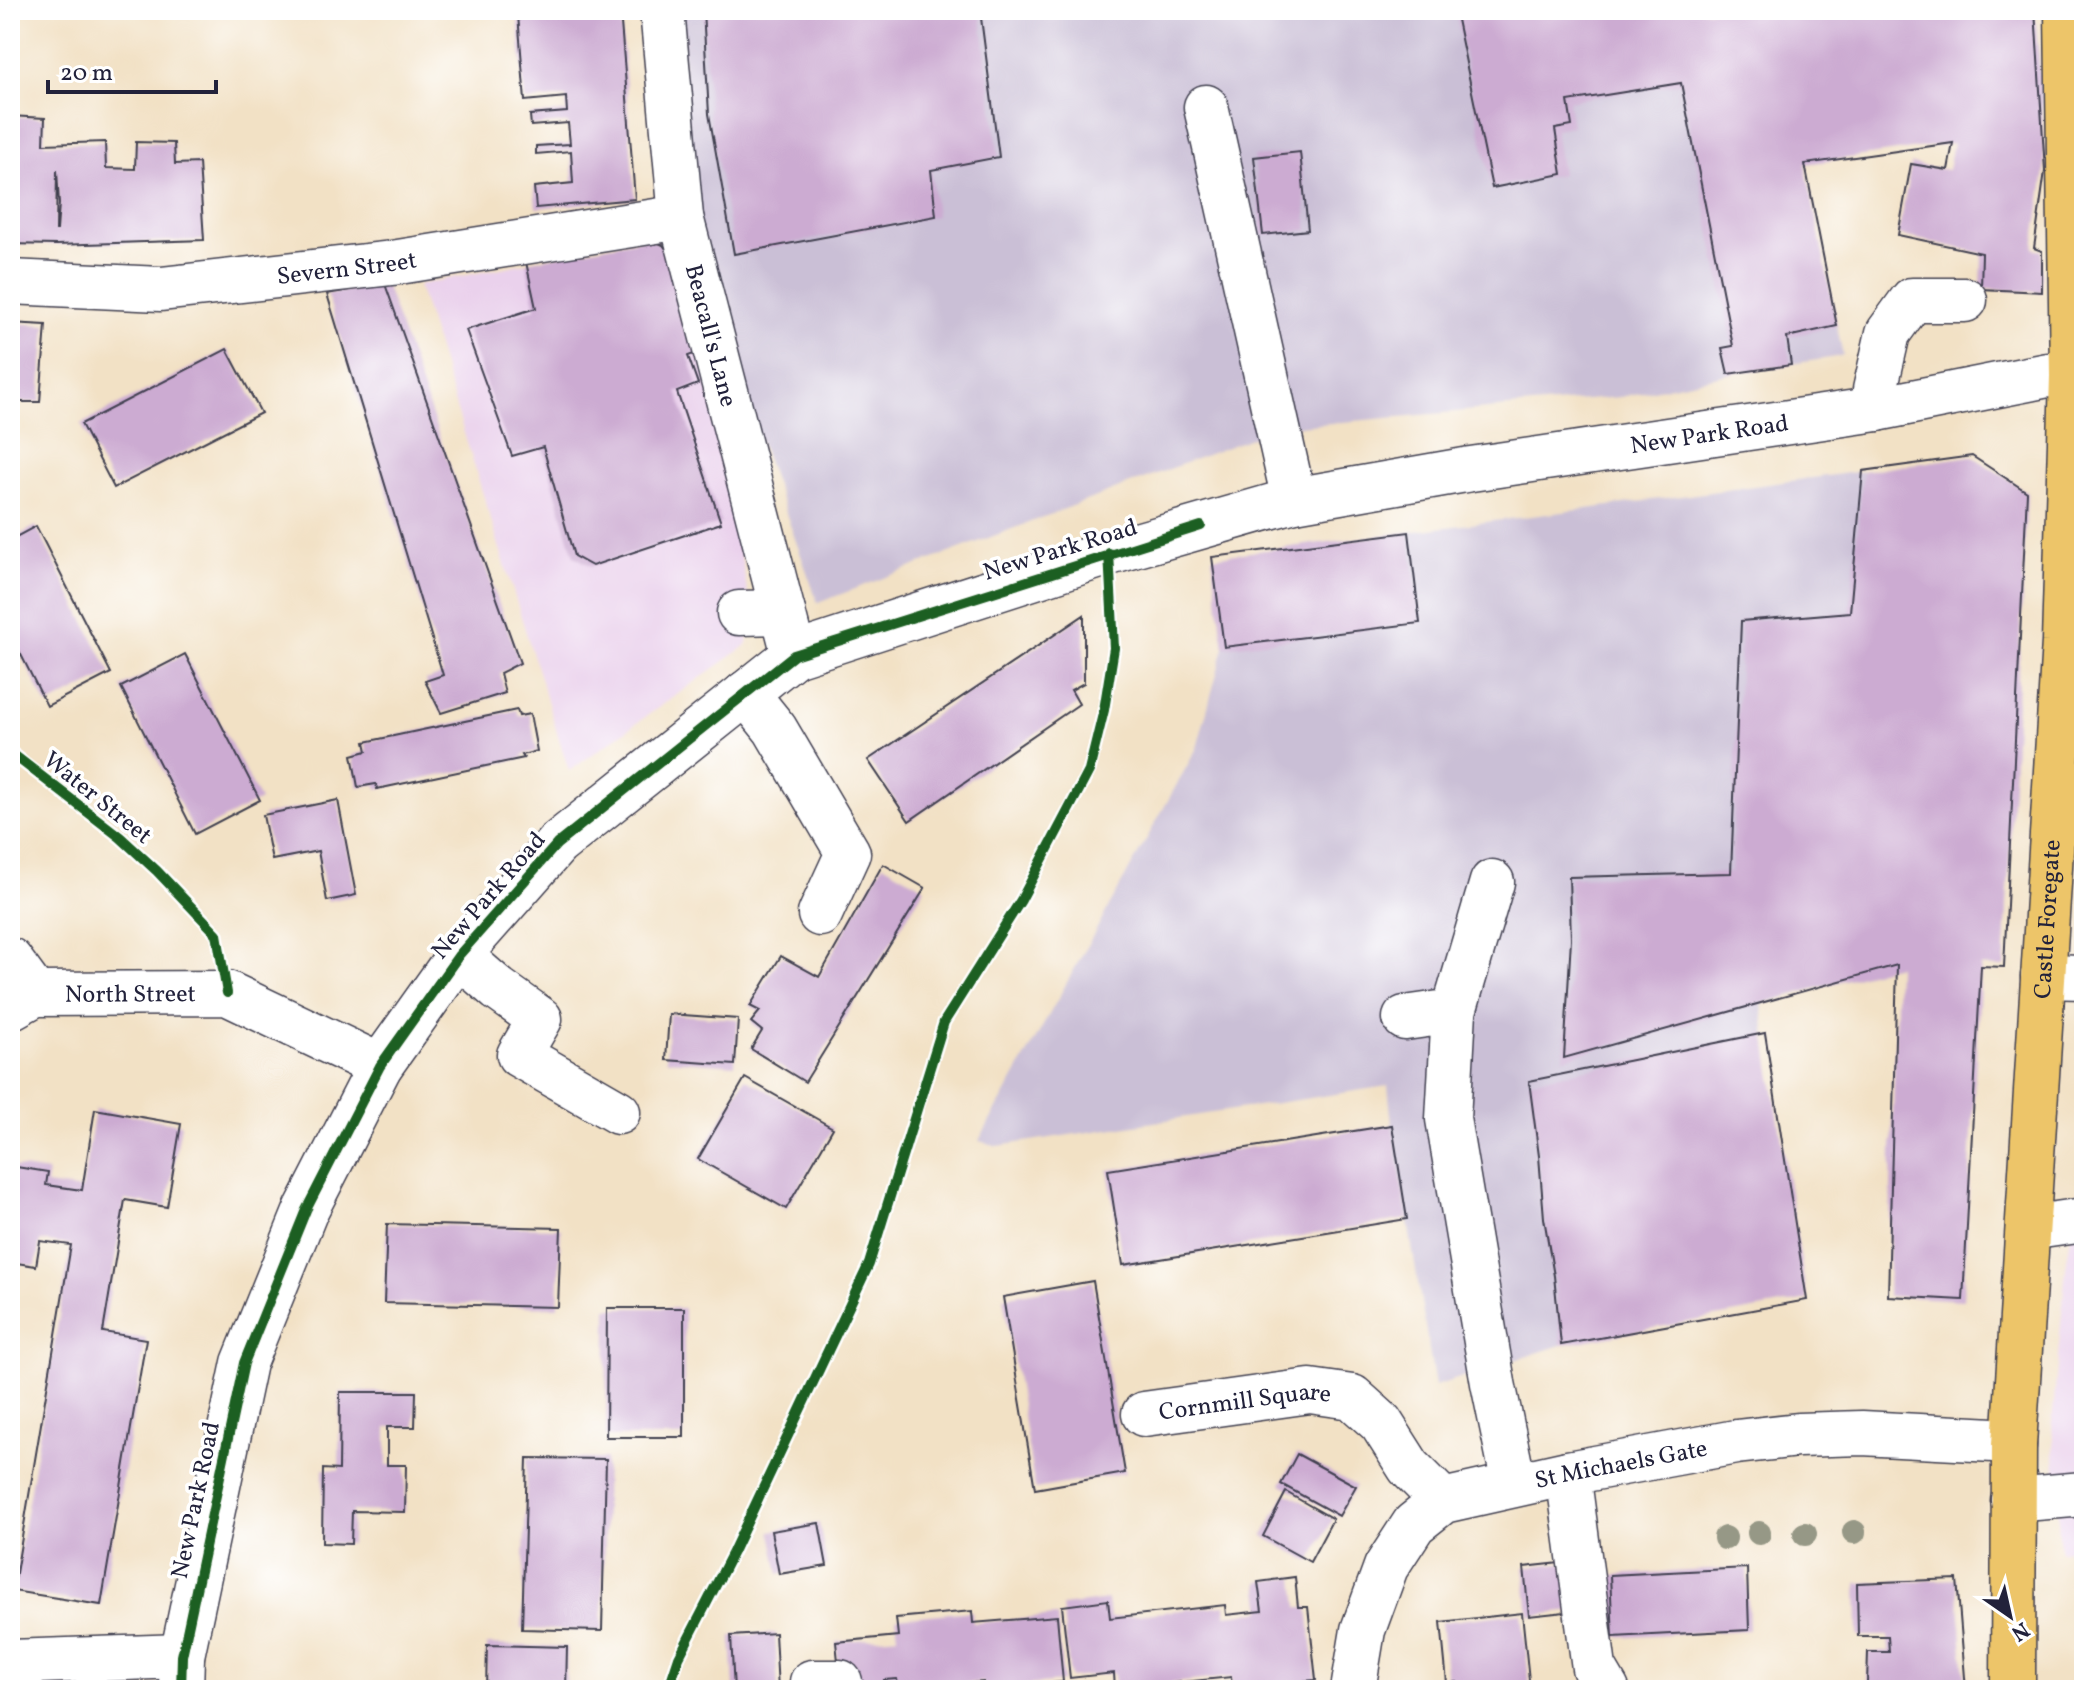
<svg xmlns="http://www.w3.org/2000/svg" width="2094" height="1700" font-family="Vollkorn,serif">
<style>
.built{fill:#ead1ec}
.industrial{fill:#cabfd6}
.building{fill:#ccabd2;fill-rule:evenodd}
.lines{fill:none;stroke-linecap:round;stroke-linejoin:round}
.minor-casing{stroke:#413f50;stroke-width:47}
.major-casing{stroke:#413f50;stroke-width:47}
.minor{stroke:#fff;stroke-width:44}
.major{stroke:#edc569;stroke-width:44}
.cycleway-casing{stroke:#fff;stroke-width:15}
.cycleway{stroke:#1b5e20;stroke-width:10}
.tree{fill:#969886}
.labels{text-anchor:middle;stroke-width:7;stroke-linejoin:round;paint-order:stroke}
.street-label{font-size:24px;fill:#22223b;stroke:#fff}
</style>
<rect width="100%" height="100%" fill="#fff"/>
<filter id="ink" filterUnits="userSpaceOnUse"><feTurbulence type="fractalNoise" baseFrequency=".0125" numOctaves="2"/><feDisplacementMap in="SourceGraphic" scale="16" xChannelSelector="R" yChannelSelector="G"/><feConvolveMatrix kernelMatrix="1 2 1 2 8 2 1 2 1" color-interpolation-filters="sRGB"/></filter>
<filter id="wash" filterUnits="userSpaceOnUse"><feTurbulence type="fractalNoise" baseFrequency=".006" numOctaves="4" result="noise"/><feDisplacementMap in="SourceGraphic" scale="32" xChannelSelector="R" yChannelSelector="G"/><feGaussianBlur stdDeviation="1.8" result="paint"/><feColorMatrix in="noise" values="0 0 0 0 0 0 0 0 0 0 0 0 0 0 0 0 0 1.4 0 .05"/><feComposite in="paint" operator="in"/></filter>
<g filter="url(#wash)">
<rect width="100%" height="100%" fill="#f2e1c5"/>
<g class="built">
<path d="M648,238L663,245L669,253L702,351L751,610L747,645L569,771L418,285Z"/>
<path d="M2084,1151V1549L2060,1551L2052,1424L2066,1267Z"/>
</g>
<g class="industrial">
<path d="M681,10H2035L2043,109L1953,143L1805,164L1843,356L1728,374L1621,397L1277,428L818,603L690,245Z"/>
<path d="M1972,456L2027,492L2004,967L1897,965L1762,1004L1770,1068L1807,1300L1561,1345L1435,1386L1392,1125L1388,1086L998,1146L979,1141L1197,748L1224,647L1212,557L1594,508Z"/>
</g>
<g id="blocks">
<g class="building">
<path d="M509,10H620L635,199L536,208L534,187L573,183L571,151L536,154V146L570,144L568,123L531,126L530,115L567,112L566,97L525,101L518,15H509Z"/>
<path d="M703,10H980L999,157L931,170L936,216L734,254L709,114Z"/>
<path d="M1307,10H1344V11L1319,18Z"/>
<path d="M1455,10H2035L2045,171L2034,248L2042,251V292L1981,289L1982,253L1898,235L1911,164L1948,170L1953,143L1805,164L1837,326L1787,337L1791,365L1728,374L1722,348L1733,346L1681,83L1568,101L1572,126L1555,129L1562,174L1492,188Z"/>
<path d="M10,116L45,118L44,144L105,142L106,168L135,169L136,142L174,143L175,164L199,163L204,240L56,245L10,244ZM57,170L59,204L57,230H56Z"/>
<path d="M1300,152L1308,230L1263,235L1254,157Z"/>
<path d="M648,238L663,245L669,253L702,351L688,356L698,384L677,392L721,523L592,566L574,556L543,447L512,456L466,330L536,308L526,262Z"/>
<path d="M385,284L520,663L500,673L505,693L441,713L425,681L443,675L327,294Z"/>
<path d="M10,323L46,325L40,402H10Z"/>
<path d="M227,349L261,413L114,488L81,424Z"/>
<path d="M1972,456L2027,492L2004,967L1981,966L1963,1300L1888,1296L1897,965L1564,1058L1571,939L1569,877L1731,873L1741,621L1850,612L1863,471Z"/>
<path d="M36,526L111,673L47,706L10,633V540Z"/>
<path d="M1409,532L1420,623L1224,647L1212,557Z"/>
<path d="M1084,615V683L1071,690L1079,704L909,821L868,760Z"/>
<path d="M185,654L260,800L195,834L121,687Z"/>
<path d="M517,710L519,716L530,714L537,751L522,755L524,758L377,789L376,784L358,787L352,755L367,751L365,742Z"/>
<path d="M338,800L356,895L327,901L318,851L272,860L263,815Z"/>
<path d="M883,864L925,888L805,1082L751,1049L762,1031L751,1022L760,1011L750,1006L781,956L819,977Z"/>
<path d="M669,1014L738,1019L735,1065L666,1060Z"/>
<path d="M1765,1033L1807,1300L1561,1345L1554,1276L1544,1218L1539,1156L1529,1081Z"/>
<path d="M745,1078L833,1128L786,1209L698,1159Z"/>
<path d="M95,1109L181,1124L167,1207L125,1200L103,1332L146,1339L101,1605L13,1591L71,1245L40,1241L36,1266L10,1262V1166L48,1172L46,1185L82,1190Z"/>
<path d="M1392,1125L1407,1219L1123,1265L1108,1170Z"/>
<path d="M387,1224L561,1228L558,1307L384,1303Z"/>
<path d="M1093,1281L1125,1473L1035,1489L1003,1297Z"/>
<path d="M607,1308H684V1437H606Z"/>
<path d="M340,1392H416L415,1427H387V1465H406L405,1512L352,1511L351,1544L322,1543L323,1469L339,1470Z"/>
<path d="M1297,1454L1356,1486L1339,1516L1281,1484Z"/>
<path d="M527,1458L606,1459L602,1631L522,1629Z"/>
<path d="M1286,1492L1333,1519L1310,1562L1263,1536Z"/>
<path d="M819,1523L827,1566L779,1574L771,1531Z"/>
<path d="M1578,1561L1583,1610L1529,1616L1524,1567Z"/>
<path d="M1747,1568L1749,1630L1613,1637L1610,1575Z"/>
<path d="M1295,1577L1298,1607H1308L1316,1680L1232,1686L1231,1677L1115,1689L1114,1673L1070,1678L1062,1606L1108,1600L1110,1618L1225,1605L1226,1615L1262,1611L1258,1582Z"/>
<path d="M1957,1579L1966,1690H1853V1684H1867L1868,1652H1889L1888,1636H1858L1857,1583Z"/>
<path d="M972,1611L973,1623L1057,1616L1063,1682L984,1689L983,1682L899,1689L897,1679L884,1680L885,1690H841L836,1642L898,1636L896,1618Z"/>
<path d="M1522,1613L1530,1690H1458L1457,1682L1447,1683L1441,1622Z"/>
<path d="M775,1633L778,1690H734L731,1636Z"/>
<path d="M487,1645L567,1647L566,1690H486Z"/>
</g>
</g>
</g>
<g filter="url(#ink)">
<use href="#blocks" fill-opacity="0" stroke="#413f50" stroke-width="2"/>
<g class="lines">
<g class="minor-casing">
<g id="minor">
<path id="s1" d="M662,10L681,217L794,655"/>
<path d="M1206,107L1294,500"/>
<path id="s2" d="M10,282L161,289L392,263L681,217"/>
<path d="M1877,409L1875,390L1888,333L1912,300H1965"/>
<path d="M739,613L783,612"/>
<path d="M746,693L775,729L848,853L820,914"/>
<path d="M459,955L498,989L540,1019L519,1055L618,1112"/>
<path d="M10,960L35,994"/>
<path d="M2043,976L2084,977"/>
<path id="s3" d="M10,1008L35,994L227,993L380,1066"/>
<path d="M1454,1011L1492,882"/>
<path d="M1405,1018L1454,1011L1448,1119L1493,1383L1514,1484"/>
<path d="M2028,1228L2084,1220"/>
<path id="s4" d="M1144,1414L1310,1391L1352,1397L1381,1423L1409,1467L1443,1501"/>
<path d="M1568,1473L1594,1668L1607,1690"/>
<path d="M2013,1500L2084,1494"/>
<path d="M10,1662L182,1656"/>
<path d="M812,1682H840"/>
<path id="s5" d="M181,1690L182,1656L244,1363L306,1210L380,1066L459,955L557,844L794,655L1109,553L1294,500L1471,469L1877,409L2048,375L2072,376"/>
<path id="s6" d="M1353,1690L1363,1630L1386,1567L1414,1524L1443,1501L1568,1473L1736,1442L1798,1435L1862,1433L1994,1440L2014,1445"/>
</g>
</g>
<g class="major-casing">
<g id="major">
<path id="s7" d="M2013,1690L2014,1445L2064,642L2072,376L2067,10"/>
</g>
</g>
<use href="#minor" class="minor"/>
<use href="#major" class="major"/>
<g class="cycleway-casing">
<g id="cycleway">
<path d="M10,752L120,837L157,871L217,934L227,993"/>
<path d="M181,1690L182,1656L244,1363L306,1210L380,1066L459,955L557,844L794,655L1201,526"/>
<path d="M668,1690L679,1657L733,1552L869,1264L944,1022L1021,900L1089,771L1104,710L1114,648L1109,553"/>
</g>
</g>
<use href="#cycleway" class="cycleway"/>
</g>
<g class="tree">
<circle cx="1854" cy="1532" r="12"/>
<circle cx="1759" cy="1533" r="12"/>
<circle cx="1805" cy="1534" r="12"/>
<circle cx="1725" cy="1538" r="12"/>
</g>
</g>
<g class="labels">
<g class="street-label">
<text dy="8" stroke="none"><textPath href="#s2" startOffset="338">Severn Street</textPath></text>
<text dy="8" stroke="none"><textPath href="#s1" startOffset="330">Beacall's Lane</textPath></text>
<text dy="8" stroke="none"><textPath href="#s5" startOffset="2192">New Park Road</textPath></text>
<text transform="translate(1060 549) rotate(-17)" y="8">New Park Road</text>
<text transform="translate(98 797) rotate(39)" y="8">Water Street</text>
<text transform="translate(488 895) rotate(-49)" y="8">New Park Road</text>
<text dy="8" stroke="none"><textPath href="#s7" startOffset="772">Castle Foregate</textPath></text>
<text dy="8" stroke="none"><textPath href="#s3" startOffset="124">North Street</textPath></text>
<text dy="8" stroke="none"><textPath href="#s4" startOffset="102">Cornmill Square</textPath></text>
<text dy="8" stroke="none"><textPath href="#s6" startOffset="398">St Michaels Gate</textPath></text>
<text transform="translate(195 1500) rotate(-78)" y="8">New Park Road</text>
</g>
</g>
<rect width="2094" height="1700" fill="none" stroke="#fff" stroke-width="40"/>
<g transform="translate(2010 1616) rotate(146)" stroke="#ffffff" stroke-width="6" paint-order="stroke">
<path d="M0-6L14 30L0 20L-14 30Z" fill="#22223b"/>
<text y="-12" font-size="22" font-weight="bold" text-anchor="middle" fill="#22223b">N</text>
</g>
<path d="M48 80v12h168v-12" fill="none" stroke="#22223b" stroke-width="4"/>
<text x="60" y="80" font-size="24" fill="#22223b" stroke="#ffffff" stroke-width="6" paint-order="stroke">20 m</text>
</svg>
